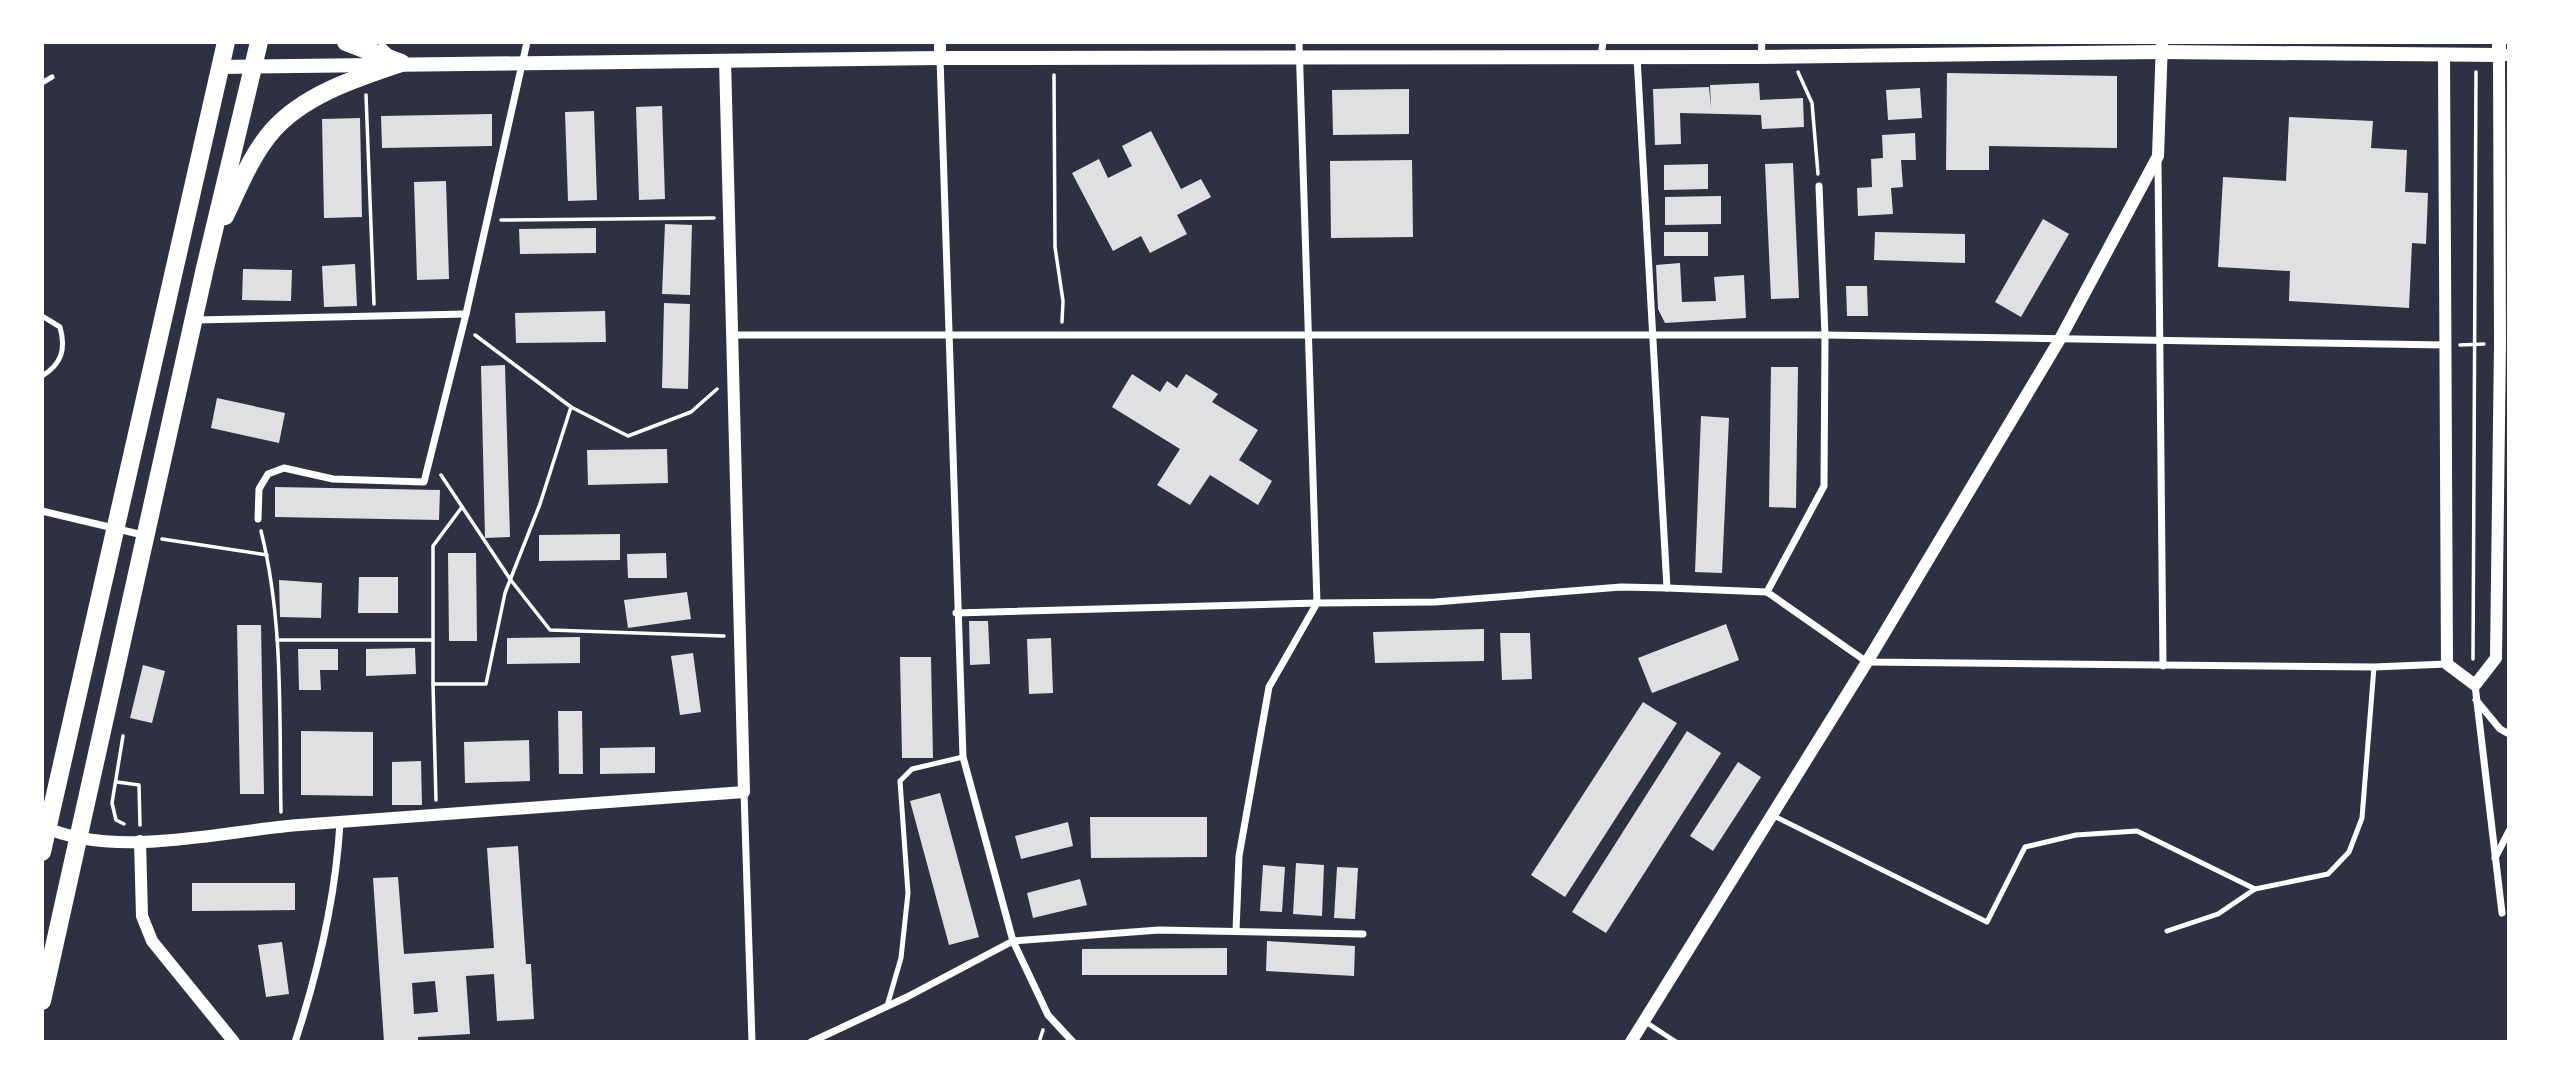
<svg xmlns="http://www.w3.org/2000/svg" width="2551" height="1084" font-family="'Titillium Web',sans-serif">
<style>
.building{fill:#e0e0e3;fill-rule:evenodd}
.lines{fill:none;stroke-linecap:round;stroke-linejoin:round}
.path{stroke:#fff;stroke-width:3.5}
.service{stroke:#fff;stroke-width:5}
.minor{stroke:#fff;stroke-width:7}
.tertiary{stroke:#fff;stroke-width:12}
.secondary{stroke:#fff;stroke-width:14}
.primary{stroke:#fff;stroke-width:18}
</style>
<rect width="100%" height="100%" fill="#2d3142"/>
<g class="building">
<path d="M1947,73L2117,76V148L1989,146V170H1946Z"/>
<path d="M1759,83L1760,100L1803,98L1804,127L1762,129L1761,115L1680,113L1681,144L1655,145L1653,89L1709,87L1711,108L1710,85Z"/>
<path d="M1920,88L1922,118L1888,120L1886,90Z"/>
<path d="M1409,89V134L1333,135L1332,90Z"/>
<path d="M662,106L665,199L639,200L636,107Z"/>
<path d="M594,111L597,200L568,201L565,112Z"/>
<path d="M492,114V146L382,148L381,116Z"/>
<path d="M2289,117L2373,121L2371,148L2407,150L2405,192L2428,193L2426,244L2412,243L2409,308L2289,301L2290,271L2218,267L2223,177L2286,181Z"/>
<path d="M360,118L362,217L324,218L322,119Z"/>
<path d="M1151,131L1181,189L1201,179L1211,197L1177,215L1187,234L1150,253L1141,236L1113,251L1072,173L1099,159L1108,178L1132,166L1122,146Z"/>
<path d="M1915,133L1916,160H1901L1903,187L1891,188L1893,214L1858,216L1857,188L1872,187L1871,159L1883,158L1882,135Z"/>
<path d="M1412,160L1413,237L1331,238L1330,161Z"/>
<path d="M1793,163L1799,298L1771,299L1765,164Z"/>
<path d="M1708,164V189L1664,190V165Z"/>
<path d="M446,181L449,279L417,280L414,182Z"/>
<path d="M1721,196V224L1665,225V197Z"/>
<path d="M2043,219L2069,234L2021,317L1995,302Z"/>
<path d="M665,224L692,225L690,295L662,294Z"/>
<path d="M596,228V253L520,254L519,229Z"/>
<rect x="1664" y="232" width="44" height="24"/>
<path d="M1875,232L1965,234V263L1874,260Z"/>
<path d="M1680,263L1682,302L1716,301L1714,277L1744,275L1746,318L1665,323L1658,309L1656,265Z"/>
<path d="M355,264L357,306L324,307L322,266Z"/>
<path d="M243,269L292,270L291,301L242,300Z"/>
<path d="M1846,286H1867L1868,316H1847Z"/>
<path d="M664,303L690,304L688,389L662,388Z"/>
<path d="M605,311L606,342L516,343L515,313Z"/>
<path d="M505,365L510,537L485,538L481,366Z"/>
<path d="M1771,367H1798L1796,508L1769,507Z"/>
<path d="M1132,374L1160,392L1167,381L1177,388L1186,374L1218,394L1212,402L1258,430L1239,460L1272,481L1258,505L1210,475L1190,505L1157,485L1180,449L1112,407Z"/>
<path d="M217,398L285,413L279,443L211,428Z"/>
<path d="M1701,416L1729,418L1722,573L1695,572Z"/>
<path d="M667,449L668,483L588,485L587,450Z"/>
<path d="M275,487L440,490L439,520L275,517Z"/>
<path d="M620,534V560L539,561V535Z"/>
<path d="M448,553H476L477,641H449Z"/>
<path d="M666,553L667,578H628L627,554Z"/>
<path d="M359,577H398V613H358Z"/>
<path d="M279,580L322,583L321,618L280,617Z"/>
<path d="M687,592L691,619L628,628L624,600Z"/>
<path d="M969,621H988L990,664L970,665Z"/>
<path d="M1726,624L1739,660L1652,693L1638,658Z"/>
<path d="M237,625H261L264,794H240Z"/>
<path d="M1484,629V661L1375,663L1373,632Z"/>
<path d="M1500,633H1530L1532,679L1502,680Z"/>
<path d="M580,637V663L507,664V638Z"/>
<path d="M1051,638L1053,693L1029,694L1027,639Z"/>
<path d="M415,648L416,674L366,676V649Z"/>
<path d="M298,649H338V670H320L321,690H299Z"/>
<path d="M693,653L701,712L680,715L671,656Z"/>
<path d="M900,657H931L933,758H902Z"/>
<path d="M143,665L165,671L152,723L130,718Z"/>
<path d="M1643,702L1677,723L1565,897L1531,875Z"/>
<path d="M558,711H582L583,774H559Z"/>
<path d="M301,731L373,732V796L301,795Z"/>
<path d="M1687,731L1721,753L1606,933L1572,912Z"/>
<path d="M529,740L530,781L465,783L464,742Z"/>
<path d="M655,747V773L600,774V748Z"/>
<path d="M421,761L422,805H392V762Z"/>
<path d="M1738,762L1761,777L1713,851L1690,836Z"/>
<path d="M940,793L979,937L949,945L910,801Z"/>
<path d="M1090,817H1207V857L1091,858Z"/>
<path d="M1068,822L1073,846L1021,859L1015,836Z"/>
<path d="M518,846L526,964H531L534,1019L497,1021L494,974L466,976L470,1034L418,1037V1042H384L373,878L398,877L404,954L494,948L487,848ZM435,981L438,1012L414,1014L412,983Z"/>
<path d="M1296,863L1324,865L1322,916L1293,914Z"/>
<path d="M1263,865L1285,867L1282,912L1260,911Z"/>
<path d="M1337,867L1358,868L1355,919L1334,918Z"/>
<path d="M1080,879L1087,905L1033,918L1027,893Z"/>
<path d="M192,883H295V910L192,911Z"/>
<path d="M1267,941L1355,946L1354,976L1266,971Z"/>
<path d="M282,942L289,994L266,997L258,945Z"/>
<path d="M1227,948V975H1082V949Z"/>
</g>
<g class="lines">
<g class="path">
<path d="M1798,72L1812,103L1818,174"/>
<path d="M1054,75L1055,247L1063,301L1062,322"/>
<path d="M366,95L374,304"/>
<path d="M501,220L714,218"/>
<path d="M475,335L571,407L628,436L691,412L717,389"/>
<path d="M2460,345L2484,344"/>
<path d="M441,475L510,579L550,630L724,636"/>
<path d="M261,531C284,622 279,719 281,812"/>
<path d="M162,539L267,555"/>
<path d="M277,640H432"/>
<path d="M2473,659L2476,72"/>
<path d="M433,684V546L462,507"/>
<path d="M123,736L112,803L116,820L124,824"/>
<path d="M117,782L139,785L140,825"/>
<path d="M436,800L433,684H486L505,593L540,504L571,407"/>
<path d="M1039,1042L1043,1030"/>
</g>
<g class="service">
<path d="M380,42L389,51"/>
<path d="M42,83L52,77"/>
<path d="M42,316L60,327C66,349 62,364 42,376"/>
<path d="M1772,815L1987,922L2025,847L2076,835L2137,831L2255,889L2328,874L2349,852L2362,818L2374,667"/>
<path d="M2167,931L2218,914L2255,889"/>
<path d="M887,1006L901,958L908,893L900,781L912,769L963,757"/>
<path d="M1644,1021L1676,1042"/>
</g>
<g class="minor">
<path d="M1601,56L1603,42"/>
<path d="M1637,57L1667,588"/>
<path d="M1761,57L1762,42"/>
<path d="M940,58L963,757L1013,941L1048,1015L1073,1042"/>
<path d="M2158,163L2163,666"/>
<path d="M195,320L466,314"/>
<path d="M734,335H1825L2446,345"/>
<path d="M42,511L143,535"/>
<path d="M258,519L259,489L268,474L284,468L333,479L424,482L466,314L527,42"/>
<path d="M1767,592L1824,486L1825,335L1819,186"/>
<path d="M956,613L1317,603L1435,602L1621,587L1667,588L1767,592L1867,662L2374,667L2447,664"/>
<path d="M2475,685L2502,913"/>
<path d="M2476,700L2500,729L2509,734"/>
<path d="M744,792L752,1042"/>
<path d="M2495,858L2509,831"/>
<path d="M1236,931L1239,856L1269,687L1317,603L1299,42"/>
<path d="M295,1042C318,972 336,896 340,822"/>
<path d="M811,1042L907,997L1013,941L1159,930L1363,934"/>
</g>
<g class="tertiary">
<path d="M940,42V58"/>
<path d="M2444,56L2447,664L2475,685L2496,658L2500,344L2499,55H2509"/>
<path d="M42,826C115,860 222,831 299,825C448,814 596,803 744,792L725,60"/>
<path d="M140,841L142,916L152,941L234,1042"/>
<path d="M1631,1042L1867,662L2060,339L2158,156L2162,42"/>
</g>
<path class="secondary" d="M220,67L940,58L1756,57L2161,52L2499,55V42"/>
<g class="primary">
<path d="M346,42L401,63"/>
<path d="M225,216C239,187 251,155 273,130C305,94 357,78 401,63"/>
<path d="M42,852L226,42"/>
<path d="M42,1001L205,268L259,42"/>
</g>
</g>
<rect width="2551" height="1084" fill="none" stroke="#ffffff" stroke-width="88"/>
</svg>
